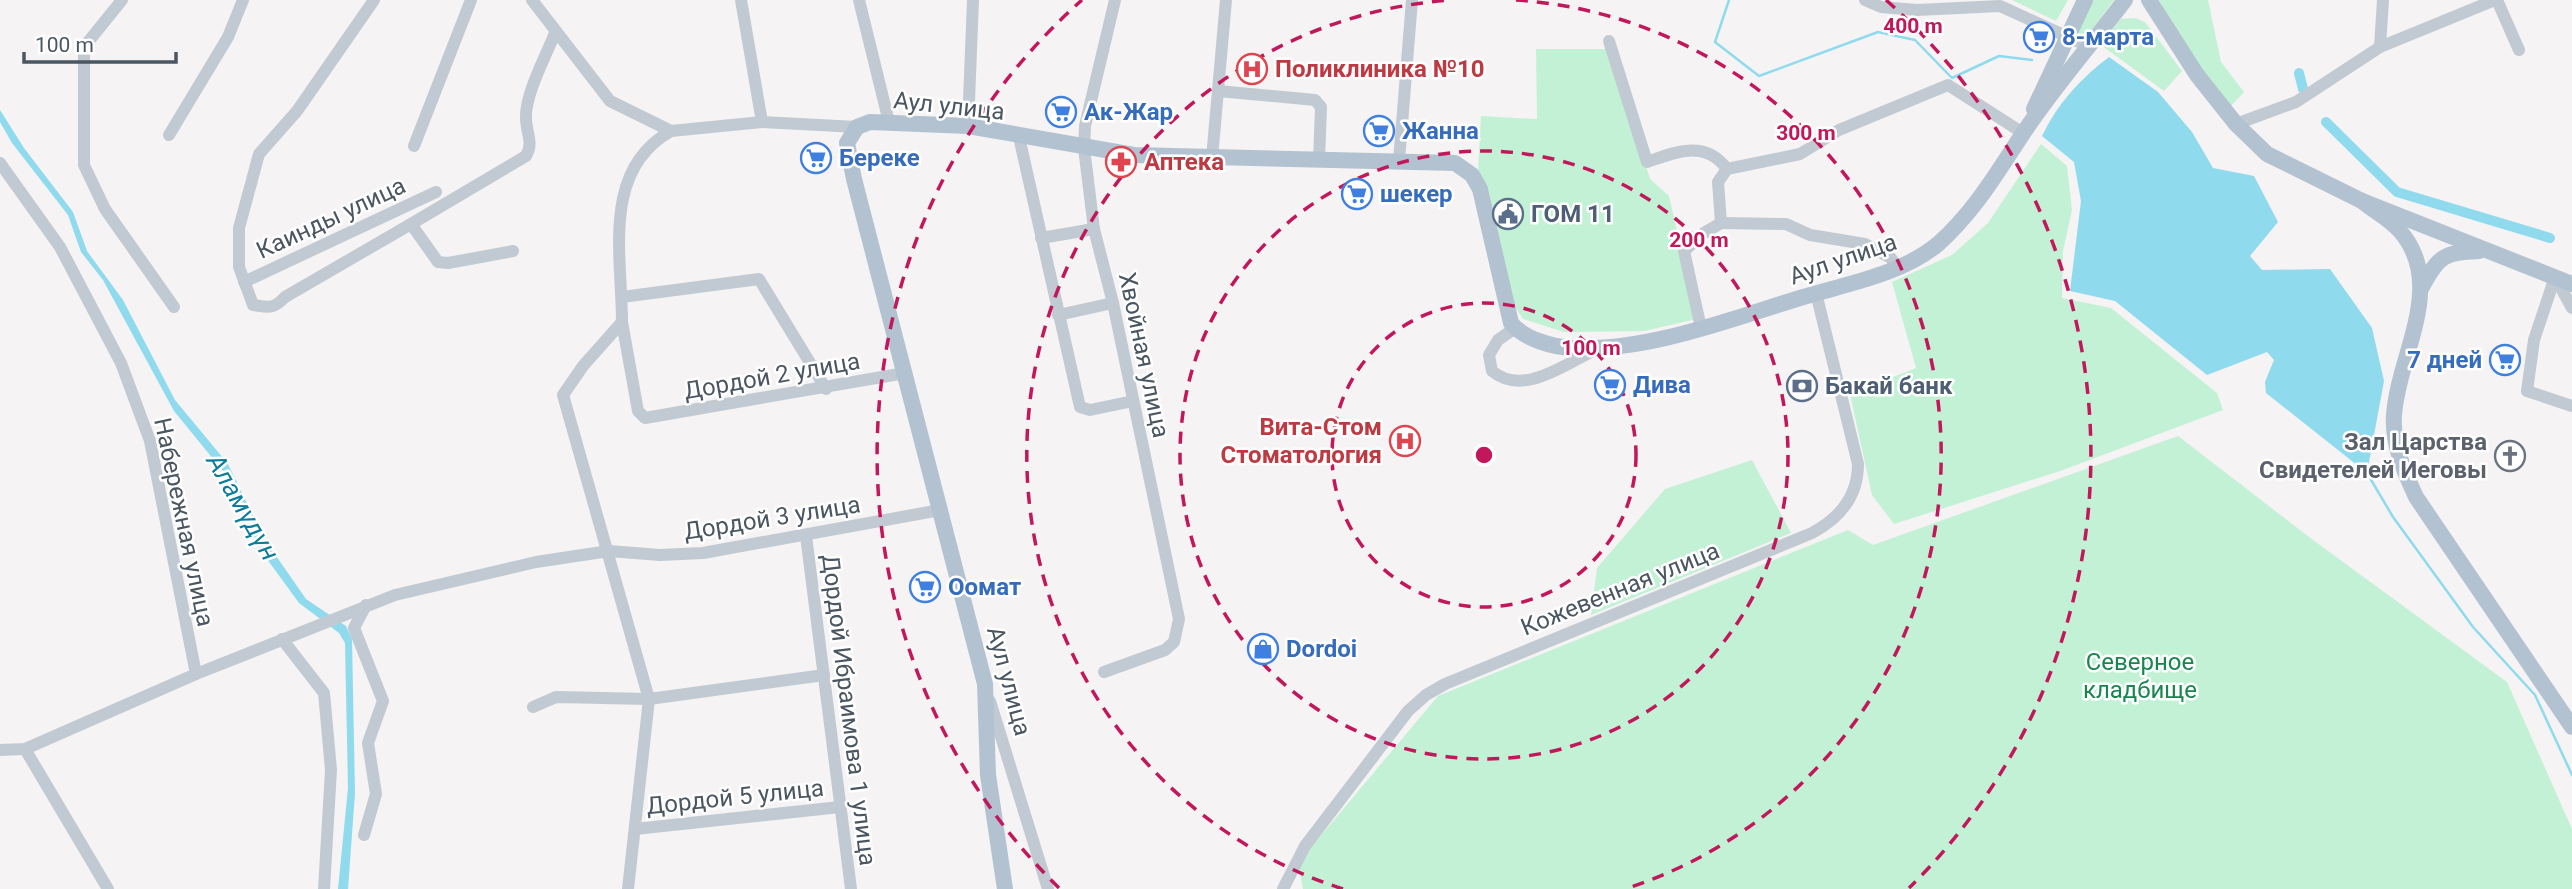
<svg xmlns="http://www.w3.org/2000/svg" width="2572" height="889" font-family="Roboto,sans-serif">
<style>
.green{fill:#c3f1d5}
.water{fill:#90daee}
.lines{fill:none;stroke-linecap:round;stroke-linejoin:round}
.stream{stroke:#90daee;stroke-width:2.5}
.canal{stroke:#90daee;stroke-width:10}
.minor{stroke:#c1cad2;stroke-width:12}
.major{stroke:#b3c2d1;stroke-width:16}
.ring{fill:none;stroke:#c2185b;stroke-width:3.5;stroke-dasharray:12 9}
.labels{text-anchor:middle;stroke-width:5;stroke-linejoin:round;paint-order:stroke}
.shop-label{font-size:24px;font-weight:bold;fill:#366cbe;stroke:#fff;text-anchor:start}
.health-label{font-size:24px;font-weight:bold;fill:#be3a42;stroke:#fff;text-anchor:start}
.street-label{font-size:24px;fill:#4a5661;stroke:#fff}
.service-label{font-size:24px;font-weight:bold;fill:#4e5e75;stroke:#fff;text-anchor:start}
.worship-label{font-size:24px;font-weight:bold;fill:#5b616d;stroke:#fff;text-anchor:end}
.park-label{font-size:24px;fill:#17864f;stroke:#fff}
.water-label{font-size:26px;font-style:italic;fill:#0c7c9b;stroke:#fff}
.centre{fill:#c2185b;stroke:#fff;stroke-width:3.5}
.ring-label{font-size:21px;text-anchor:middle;font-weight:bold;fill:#c2185b;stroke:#fff;stroke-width:5;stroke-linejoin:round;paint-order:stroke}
</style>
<rect width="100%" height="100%" fill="#f5f3f3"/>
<g class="green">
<path d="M2012,0H2068L2056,21Z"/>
<path d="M2093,0H2114L2086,37H2082L2078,32Z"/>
<path d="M2159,0H2208L2221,62L2244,92L2230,107L2197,68Z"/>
<path d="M2135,18L2145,22L2182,71L2164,91L2101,45L2121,19Z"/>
<path d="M1536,49H1610L1650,179L1669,196L1697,319L1644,331L1575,332H1564L1523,319L1514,305L1489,191L1478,171L1481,116L1537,119Z"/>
<path d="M2041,144L2067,166L2072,210L2063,251L2062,298L2111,308L2217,393L2223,410L2060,471L1894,524L1872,495L1850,394L1916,368L1892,282L1952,255L1988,223Z"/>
<path d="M2178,436L2313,540L2507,682L2572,829V889H1303L1298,863L1438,696L1848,530L1873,545Z"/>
<path d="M1752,460L1791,533L1591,615L1597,568L1665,489Z"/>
</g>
<g class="water">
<path d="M2109,57L2158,92L2192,132L2213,168L2254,176L2278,222L2250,256L2262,270L2330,269L2372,328L2384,381L2367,473L2266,393L2265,382L2274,360L2267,352L2207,375L2115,301L2070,291L2081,201L2074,162L2042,136C2058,103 2080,79 2109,57Z"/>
<path d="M0,110L24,148L73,212L87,251L123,300L175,400L228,464L265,540L306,599L346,626L352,639L355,793L348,889H338L348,788L345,643L339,633L299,603L256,544L223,471L174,411L103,280L81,252L68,215L12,143L0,122Z"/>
</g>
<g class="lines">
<g class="stream">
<path d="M1729,0L1715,42L1759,76L1878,32L1915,40L1952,78L1999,56L2032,60"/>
<path d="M2367,473L2393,517L2473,627L2535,695L2572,775"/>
</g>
<g class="canal">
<path d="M2299,73L2303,89"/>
<path d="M2326,122L2397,192L2550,238"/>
</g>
<g class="minor">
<path d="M122,0L84,47V165L105,209L174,307"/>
<path d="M374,0L297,111L259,154L239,228V267L253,305C268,307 273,310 285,297L411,224L438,262L448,263L513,251"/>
<path d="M532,0L610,101L671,131L762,122L857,127"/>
<path d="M741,0L762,122"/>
<path d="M859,0L889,122"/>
<path d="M1865,0L1881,7L1917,10L2000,6L2090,47"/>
<path d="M2497,0L2519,50"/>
<path d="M1609,41L1647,162C1676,152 1705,139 1727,169"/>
<path d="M2380,47L2383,0"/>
<path d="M1218,91L1315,100L1321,107L1319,161"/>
<path d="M2236,124L2296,102L2380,47L2495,0"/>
<path d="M968,126L973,0"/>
<path d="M169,135L228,37L243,0"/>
<path d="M1019,137L1080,407L1090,410L1133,401"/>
<path d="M414,146L471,0"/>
<path d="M1212,158L1226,0"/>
<path d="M1399,161L1412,0"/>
<path d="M0,163L60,247L121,363L150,441L196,674"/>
<path d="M1721,223L1786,224L1810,235L1865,244L1891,258L1896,267"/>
<path d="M411,224L526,156C534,142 526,133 526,118C525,94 546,56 555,33"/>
<path d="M1041,238L1094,229"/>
<path d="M2555,277L2534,340L2527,391L2572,406"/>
<path d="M2555,277L2572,308"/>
<path d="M244,282L436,192"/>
<path d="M622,297L759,279L826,389"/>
<path d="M1058,315L1113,303"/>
<path d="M622,322L638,411L645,418L905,373"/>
<path d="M1515,328L1498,340L1489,355L1492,371C1523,397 1565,364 1595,350"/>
<path d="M1701,328L1684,251L1704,233L1721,223L1718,182L1727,169L1800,154L1839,130L1948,85L2023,133"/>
<path d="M806,536L851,889"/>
<path d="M282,639L324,693L331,770L324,889"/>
<path d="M1104,672L1165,650L1174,642L1179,619L1113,303L1094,229L1084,148L1085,126L1115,0"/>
<path d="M990,701L1048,889"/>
<path d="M533,707L556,697L649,699L824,675"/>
<path d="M25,749L108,889"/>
<path d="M0,750L25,749L196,674L395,595L536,562L609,551L660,555L703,553L940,510"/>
<path d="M635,829L840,807"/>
<path d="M364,835L376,794L368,743L383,701L354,628L366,605"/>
<path d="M628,889L649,699L563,395L583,366L622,322C622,256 601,170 671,131"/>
<path d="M1283,889L1305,846L1408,711L1426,695L1445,684L1812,533C1840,518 1858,496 1858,464L1816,293"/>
</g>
<g class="major">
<path d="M2149,0L2197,75L2236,124L2267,154L2362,201L2572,284"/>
<path d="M2034,109L2085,0"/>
<path d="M2362,201C2374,211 2390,219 2400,231C2447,285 2398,355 2394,415C2392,444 2404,471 2416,497L2572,727"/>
<path d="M2422,287C2439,255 2444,253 2479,251"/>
<path d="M1005,889L988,775L985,684L854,179L847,143L857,127L870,122L968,126L1134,155L1455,163L1472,175L1480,189L1511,323C1524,339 1552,347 1573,348C1646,352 1731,319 1800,298C1845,284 1901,275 1938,244C1974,212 1996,174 2022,135C2053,88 2091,45 2125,0"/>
</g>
</g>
<g class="ring">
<circle cx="1484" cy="455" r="152"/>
<circle cx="1484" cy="455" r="304"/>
<path d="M1343 889A456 456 0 0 1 1452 0M1516 0A456 456 0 0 1 1625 889"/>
<path d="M1059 888A607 607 0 0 1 1082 0M1886 0A607 607 0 0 1 1909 888"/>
</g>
<defs>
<g id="supermarket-ring" transform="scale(1.575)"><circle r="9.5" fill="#fff" stroke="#3f7fe0" stroke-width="1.5"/><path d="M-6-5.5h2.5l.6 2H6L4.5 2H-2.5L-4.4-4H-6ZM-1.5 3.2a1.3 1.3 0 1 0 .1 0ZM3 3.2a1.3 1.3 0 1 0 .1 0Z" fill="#3f7fe0"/></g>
<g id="hospital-ring" transform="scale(1.575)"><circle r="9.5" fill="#fff" stroke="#e0444e" stroke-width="1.5"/><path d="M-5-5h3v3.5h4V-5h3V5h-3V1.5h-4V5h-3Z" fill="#e0444e"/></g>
<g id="pharmacy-ring" transform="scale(1.575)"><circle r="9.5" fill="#fff" stroke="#e0444e" stroke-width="1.5"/><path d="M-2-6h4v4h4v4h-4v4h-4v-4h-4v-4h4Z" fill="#e0444e"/></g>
<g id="civic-ring" transform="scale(1.575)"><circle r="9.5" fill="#fff" stroke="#5c6f8a" stroke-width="1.5"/><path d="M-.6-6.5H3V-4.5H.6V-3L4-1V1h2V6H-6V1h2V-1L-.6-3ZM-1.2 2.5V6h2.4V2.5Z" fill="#5c6f8a"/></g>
<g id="bank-ring" transform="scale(1.575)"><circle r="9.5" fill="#fff" stroke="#5c6f8a" stroke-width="1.5"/><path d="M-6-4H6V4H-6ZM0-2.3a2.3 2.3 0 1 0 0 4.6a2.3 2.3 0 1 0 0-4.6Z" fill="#5c6f8a"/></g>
<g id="church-ring" transform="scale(1.575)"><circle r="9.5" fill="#fff" stroke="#6b7280" stroke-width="1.5"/><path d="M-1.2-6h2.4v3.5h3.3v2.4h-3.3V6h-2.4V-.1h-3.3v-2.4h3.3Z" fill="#6b7280"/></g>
<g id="shop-ring" transform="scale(1.575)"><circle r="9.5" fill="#fff" stroke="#3f7fe0" stroke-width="1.5"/><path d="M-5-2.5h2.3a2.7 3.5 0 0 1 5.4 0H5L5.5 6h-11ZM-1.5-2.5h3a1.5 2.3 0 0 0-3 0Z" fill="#3f7fe0"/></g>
</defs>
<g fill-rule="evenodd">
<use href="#supermarket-ring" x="2039" y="37"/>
<use href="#hospital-ring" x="1252" y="69"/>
<use href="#supermarket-ring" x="1061" y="112"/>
<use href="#supermarket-ring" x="1379" y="131"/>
<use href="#supermarket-ring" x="816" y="158"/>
<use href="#pharmacy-ring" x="1121" y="162"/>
<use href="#supermarket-ring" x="1357" y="194"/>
<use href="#civic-ring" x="1508" y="214"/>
<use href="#supermarket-ring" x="2505" y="360"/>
<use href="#supermarket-ring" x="1610" y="385"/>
<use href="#bank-ring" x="1802" y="386"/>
<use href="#hospital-ring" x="1405" y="441"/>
<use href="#church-ring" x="2510" y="456"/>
<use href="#supermarket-ring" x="925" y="587"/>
<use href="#shop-ring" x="1263" y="649"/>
</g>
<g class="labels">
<g class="shop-label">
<text x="2062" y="45">8-марта</text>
<text x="1084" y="120">Ак-Жар</text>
<text x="1402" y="139">Жанна</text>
<text x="839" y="166">Береке</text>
<text x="1380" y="202">шекер</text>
<text x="2482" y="368" text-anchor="end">7 дней</text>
<text x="1633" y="393">Дива</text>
<text x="948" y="595">Оомат</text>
<text x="1286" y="657">Dordoi</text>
</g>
<g class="health-label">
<text x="1275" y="77">Поликлиника №10</text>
<text x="1144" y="170">Аптека</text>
<text x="1382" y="435" text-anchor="end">Вита-Стом<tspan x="1382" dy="28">Стоматология</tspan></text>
</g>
<g class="street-label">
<text transform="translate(949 106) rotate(6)" y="8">Аул улица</text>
<text transform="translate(331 218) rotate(-25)" y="8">Каинды улица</text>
<text transform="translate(1843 259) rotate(-19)" y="8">Аул улица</text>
<text transform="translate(1144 355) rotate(78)" y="8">Хвойная улица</text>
<text transform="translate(772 376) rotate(-10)" y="8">Дордой 2 улица</text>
<text transform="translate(772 518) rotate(-9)" y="8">Дордой 3 улица</text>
<text transform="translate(184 522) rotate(78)" y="8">Набережная улица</text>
<text transform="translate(1620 589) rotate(-22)" y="8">Кожевенная улица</text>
<text transform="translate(1009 681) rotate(75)" y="8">Аул улица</text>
<text transform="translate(849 710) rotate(83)" y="8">Дордой Ибраимова 1 улица</text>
<text transform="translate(735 797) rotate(-6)" y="8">Дордой 5 улица</text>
</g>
<g class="service-label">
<text x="1531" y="222">ГОМ 11</text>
<text x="1825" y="394">Бакай банк</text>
</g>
<g class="worship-label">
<text x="2487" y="450">Зал Царства<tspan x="2487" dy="28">Свидетелей Иеговы</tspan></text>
</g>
<g class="park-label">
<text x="2140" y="670">Северное<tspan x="2140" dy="28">кладбище</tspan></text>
</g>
<g class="water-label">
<text transform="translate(243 507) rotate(60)" y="9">Аламүдүн</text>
</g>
</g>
<circle cx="1484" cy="455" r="10" class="centre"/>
<g class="ring-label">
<text x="1913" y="33">400 m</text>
<text x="1806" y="140">300 m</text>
<text x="1699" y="247">200 m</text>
<text x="1591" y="355">100 m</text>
</g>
<path d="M24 52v10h152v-10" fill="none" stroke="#4a5661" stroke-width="3.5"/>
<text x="35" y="52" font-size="21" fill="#4a5661" stroke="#ffffff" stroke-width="5" paint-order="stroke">100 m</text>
</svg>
